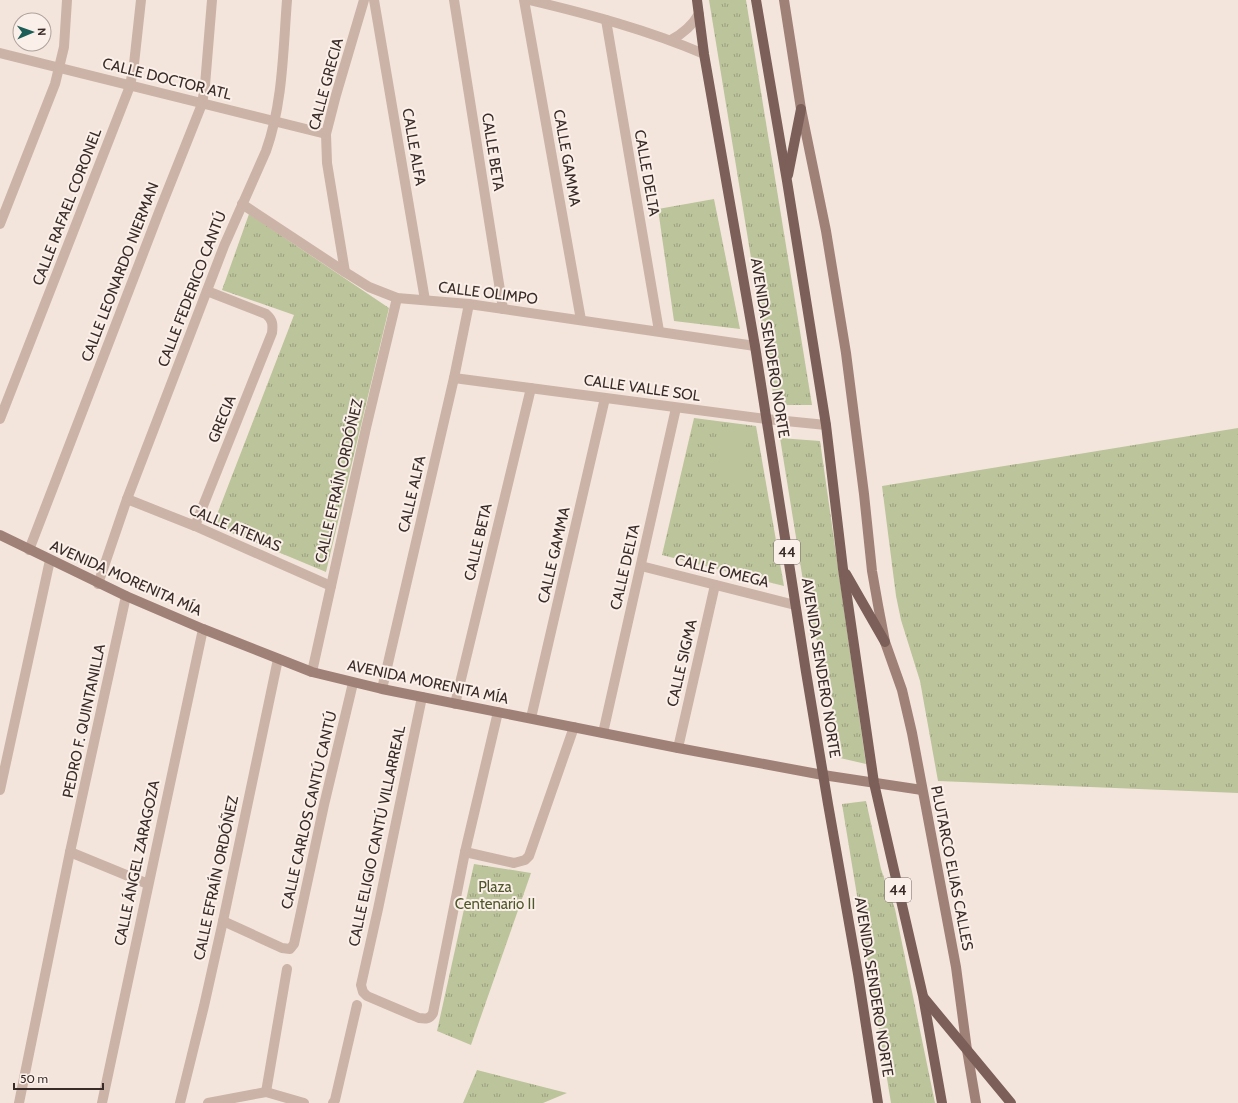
<svg xmlns="http://www.w3.org/2000/svg" width="1238" height="1103" font-family="Cabin,sans-serif">
<style>
.grass{fill:url(#grass-tufts)}
.pitch{fill:#bcc49b}
.lines{fill:none;stroke-linecap:round;stroke-linejoin:round}
.street{stroke:#ccb3a7;stroke-width:10}
.secondary{stroke:#a08178;stroke-width:10}
.primary{stroke:#7b5f58;stroke-width:10}
.labels{text-anchor:middle;stroke-width:4;stroke-linejoin:round;paint-order:stroke}
.shield{fill:#fbf0e9;stroke:#736662;stroke-width:1}
.shield-label{font-size:14px;font-weight:bold;fill:#392b28}
.street-label{font-size:15px;fill:#392b28;stroke:#fbf0e9}
.park-label{font-size:15px;fill:#4f582a;stroke:#fbf0e9}
</style>
<defs>
<pattern id="grass-tufts" width="24" height="20" patternUnits="userSpaceOnUse"><rect width="24" height="20" fill="#bcc49b"/><path d="M3 7l-1-3M5 7V3M7 7l1-3M15 17l-1-3M17 17v-4M19 17l1-3" fill="none" stroke="#9a9f7e"/></pattern>
</defs>
<rect width="100%" height="100%" fill="#f4e5dc"/>
<g class="grass">
<path d="M709,0H746L812,405H775Z"/>
<path d="M714,199L740,329L674,321L658,209Z"/>
<path d="M249,214L389,308L326,572L213,525L294,315L222,290Z"/>
<path d="M694,418L756,426L784,586L662,555Z"/>
<path d="M1238,428V793L938,781L920,681L901,620L896,596L882,486Z"/>
<path d="M780,438L820,441L866,764L840,758L825,663L809,618Z"/>
<path d="M866,801L881,869L895,909L935,1103H891L842,804Z"/>
<path d="M474,864L531,873L471,1045L437,1031Z"/>
<path d="M477,1070L567,1093L543,1103H463Z"/>
</g>
<path class="pitch" d="M722,427L748,430L742,481L718,478Z"/>
<g class="lines">
<g class="street">
<path d="M374,0L425,300"/>
<path d="M454,0L503,309"/>
<path d="M524,0L581,320"/>
<path d="M529,0C588,14 648,30 704,54"/>
<path d="M606,20L659,331"/>
<path d="M671,40C684,33 692,26 699,14"/>
<path d="M0,53L326,134"/>
<path d="M242,204L345,272L369,287L397,298L469,304L755,346"/>
<path d="M0,224L55,84L64,47L67,0"/>
<path d="M345,272L327,163L326,134L336,95L364,0"/>
<path d="M454,378L766,419L826,425"/>
<path d="M0,419L130,86L134,64L141,0"/>
<path d="M127,499L195,526L331,586"/>
<path d="M195,526L272,333C273,325 273,320 266,314L207,291"/>
<path d="M29,550L159,212L202,104L205,85L212,0"/>
<path d="M641,566L795,605"/>
<path d="M98,584L127,499L224,246L266,151C283,103 283,51 287,0"/>
<path d="M312,672L366,428L397,298"/>
<path d="M382,689L454,378L469,304"/>
<path d="M422,697L378,909L361,985L363,992L367,996L419,1018C426,1019 430,1019 433,1013L465,852L498,712"/>
<path d="M455,704L531,388"/>
<path d="M531,718L605,398"/>
<path d="M603,733L676,408"/>
<path d="M678,748L715,585"/>
<path d="M0,790L50,560"/>
<path d="M70,852L148,884"/>
<path d="M465,852L514,863L525,860L529,856L574,727"/>
<path d="M223,921L282,948L290,949L294,944L324,805L353,683"/>
<path d="M266,1092L287,969"/>
<path d="M19,1103L70,852L126,596"/>
<path d="M102,1103L203,629"/>
<path d="M180,1103L204,1006L223,921L278,659"/>
<path d="M208,1103L266,1092L304,1103"/>
<path d="M333,1103L335,1100L357,1005"/>
</g>
<g class="secondary">
<path d="M784,0L801,109L826,231L846,353L864,494L872,571L878,605L885,642L902,690L912,733L956,967L967,1050L976,1103"/>
<path d="M0,535L126,596L203,629L312,672L382,689L678,748L823,775L922,790"/>
</g>
<g class="primary">
<path d="M697,0L704,54L755,346L806,672L828,804L858,974L878,1103"/>
<path d="M756,0L787,181L826,425L843,569L874,783L923,996L942,1103"/>
<path d="M788,175L801,109"/>
<path d="M846,574L885,642"/>
<path d="M924,998L1011,1103"/>
</g>
</g>
<g class="labels">
<g class="shield">
<rect x="774" y="540" width="26" height="24" rx="3"/>
<rect x="885" y="878" width="26" height="24" rx="3"/>
</g>
<g class="shield-label">
<text x="787" y="557">44</text>
<text x="898" y="895">44</text>
</g>
<g class="street-label">
<text transform="translate(167 79) rotate(14)" y="5">CALLE DOCTOR ATL</text>
<text transform="translate(326 84) rotate(-75)" y="5">CALLE GRECIA</text>
<text transform="translate(414 147) rotate(80)" y="5">CALLE ALFA</text>
<text transform="translate(493 152) rotate(81)" y="5">CALLE BETA</text>
<text transform="translate(567 158) rotate(80)" y="5">CALLE GAMMA</text>
<text transform="translate(647 173) rotate(80)" y="5">CALLE DELTA</text>
<text transform="translate(67 207) rotate(-69)" y="5">CALLE RAFAEL CORONEL</text>
<text transform="translate(120 272) rotate(-69)" y="5">CALLE LEONARDO NIERMAN</text>
<text transform="translate(192 289) rotate(-69)" y="5">CALLE FEDERICO CANTÚ</text>
<text transform="translate(488 293) rotate(7)" y="5">CALLE OLIMPO</text>
<text transform="translate(770 348) rotate(81)" y="5">AVENIDA SENDERO NORTE</text>
<text transform="translate(642 388) rotate(8)" y="5">CALLE VALLE SOL</text>
<text transform="translate(222 419) rotate(-68)" y="5">GRECIA</text>
<text transform="translate(339 481) rotate(-77)" y="5">CALLE EFRAÍN ORDÓÑEZ</text>
<text transform="translate(412 494) rotate(-77)" y="5">CALLE ALFA</text>
<text transform="translate(235 528) rotate(23)" y="5">CALLE ATENAS</text>
<text transform="translate(478 542) rotate(-77)" y="5">CALLE BETA</text>
<text transform="translate(554 555) rotate(-77)" y="5">CALLE GAMMA</text>
<text transform="translate(625 567) rotate(-77)" y="5">CALLE DELTA</text>
<text transform="translate(722 571) rotate(14)" y="5">CALLE OMEGA</text>
<text transform="translate(126 578) rotate(24)" y="5">AVENIDA MORENITA MÍA</text>
<text transform="translate(682 663) rotate(-77)" y="5">CALLE SIGMA</text>
<text transform="translate(821 668) rotate(81)" y="5">AVENIDA SENDERO NORTE</text>
<text transform="translate(428 682) rotate(12)" y="5">AVENIDA MORENITA MÍA</text>
<text transform="translate(84 721) rotate(-78)" y="5">PEDRO F. QUINTANILLA</text>
<text transform="translate(309 810) rotate(-77)" y="5">CALLE CARLOS CANTÚ CANTÚ</text>
<text transform="translate(377 836) rotate(-78)" y="5">CALLE ELIGIO CANTÚ VILLARREAL</text>
<text transform="translate(137 863) rotate(-78)" y="5">CALLE ÁNGEL ZARAGOZA</text>
<text transform="translate(952 868) rotate(79)" y="5">PLUTARCO ELIAS CALLES</text>
<text transform="translate(216 878) rotate(-78)" y="5">CALLE EFRAÍN ORDÓÑEZ</text>
<text transform="translate(874 987) rotate(81)" y="5">AVENIDA SENDERO NORTE</text>
</g>
<g class="park-label">
<text x="495" y="892">Plaza<tspan x="495" dy="17">Centenario II</tspan></text>
</g>
</g>
<g transform="translate(32 32) rotate(88)"><circle r="19" fill="#fbf0e9" stroke="#ada19c"/>
<path d="M0-3L7 15L0 10L-7 15Z" fill="#1b5d57"/>
<text y="-6" font-size="11" font-weight="bold" text-anchor="middle" fill="#392b28">N</text>
</g>
<path d="M14 1083v6h89v-6" fill="none" stroke="#392b28" stroke-width="2"/>
<text x="20" y="1083" font-size="12" fill="#392b28" stroke="#fbf0e9" stroke-width="3" paint-order="stroke">50 m</text>
</svg>
